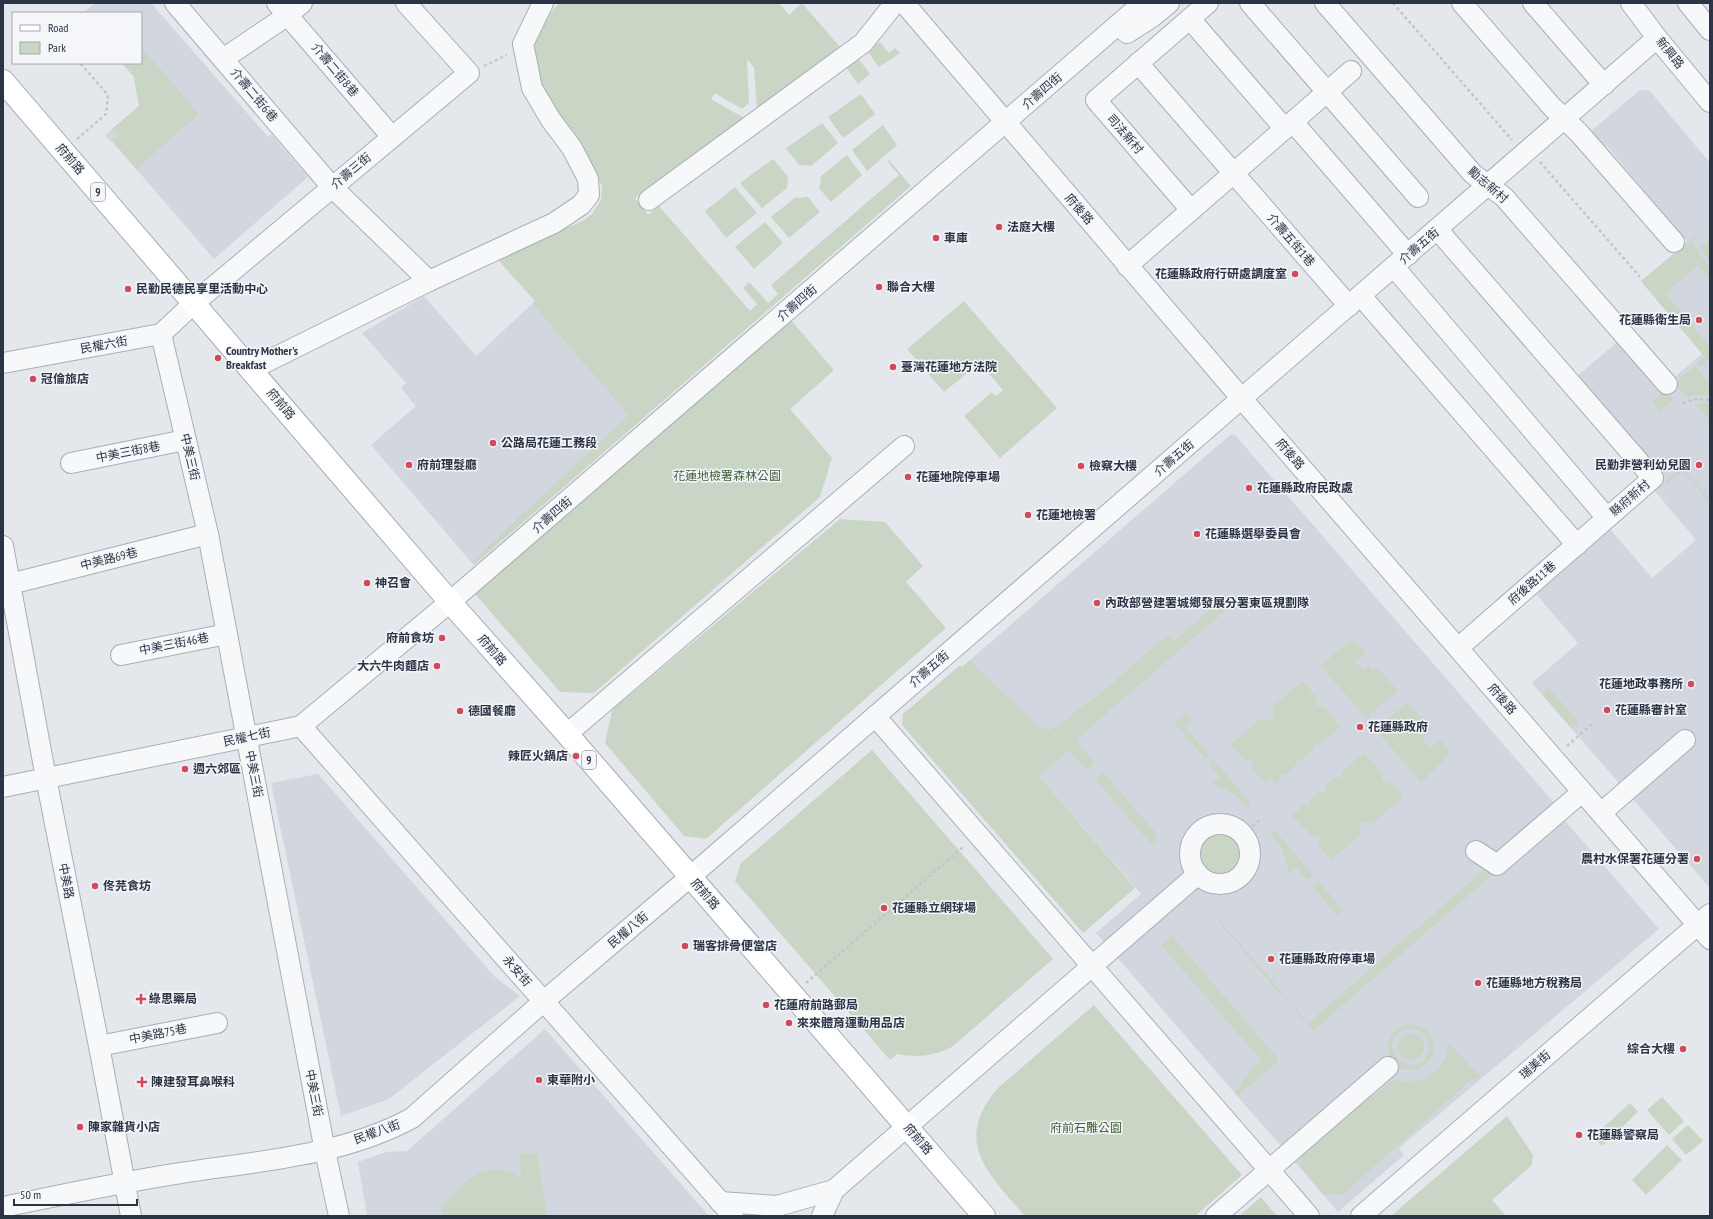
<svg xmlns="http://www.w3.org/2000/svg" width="1713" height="1219" font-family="'PT Sans Narrow','Noto Sans TC',sans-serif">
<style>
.built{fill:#d2d6de}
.green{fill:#c9d6c5;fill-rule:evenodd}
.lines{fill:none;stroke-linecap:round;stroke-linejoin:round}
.minor-casing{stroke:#a9aeb7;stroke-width:22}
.major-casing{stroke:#a3abb8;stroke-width:24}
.path{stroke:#c2c5cb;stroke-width:2.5;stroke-dasharray:3 3;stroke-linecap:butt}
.minor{stroke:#f7f8fa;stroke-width:20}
.major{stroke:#fff;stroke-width:22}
.poi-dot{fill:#d1495b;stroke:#f4f6f9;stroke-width:1.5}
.labels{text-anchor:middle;stroke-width:3;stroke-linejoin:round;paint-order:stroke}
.shield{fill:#f4f6f9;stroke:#676e7b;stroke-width:1}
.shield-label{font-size:11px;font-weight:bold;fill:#2b3445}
.street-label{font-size:12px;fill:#2b3445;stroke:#f4f6f9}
.poi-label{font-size:12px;font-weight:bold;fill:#2b3445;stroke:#f4f6f9;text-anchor:start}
.park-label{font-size:12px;fill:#3f6138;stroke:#f4f6f9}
</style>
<rect width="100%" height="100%" fill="#e4e7ec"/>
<g class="built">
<path d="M95,3H151L268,137L271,134L308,177L214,259L112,141L110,142L105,135L139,106L134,77L122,63H141V13H83Z"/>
<path d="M1640,90H1649L1710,163V888L1532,683L1578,643L1535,593L1610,529L1652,578L1696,540L1654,490L1665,480L1576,377L1621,339L1663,387L1702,354L1641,281L1687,242L1607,146L1603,148L1590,132Z"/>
<path d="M424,296L476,356L532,304L630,415L471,562L371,445L416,406L401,388L406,383L362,333Z"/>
<path d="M1230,435H1235L1563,813L1561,816L1659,929L1399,1148L1404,1155L1338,1212L1096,933L1141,894L1039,776L1049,767L962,667Z"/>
<path d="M318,774L495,977L520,996L389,1099L341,1116L271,783Z"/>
<path d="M545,1029L709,1216H367L358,1162L386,1152L407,1151Z"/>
</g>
<g class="green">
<path d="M559,3H779L789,15L802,3L840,47L757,109L754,68L747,59L749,103L742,109L715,93L711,99L744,118L635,198L648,215L659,206L750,311L757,304L743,288L749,282L768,303L778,294L771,285L899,175L887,161L889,160L911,186L474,565L471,562L629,415L532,304L535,301L498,260L584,220L592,214L601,200L602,185L565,132L535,80L532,61L535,39L548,16Z"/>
<path d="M880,42L889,53L895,48L900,53L879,67L867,51Z"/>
<path d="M141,47L199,114L136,169L112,141L118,136L112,129L139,106L134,77L122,63H141Z"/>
<path d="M858,58L870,74L858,84L846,67Z"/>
<path d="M861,94L875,114L843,138L828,117Z"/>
<path d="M822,123L838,143L811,166L799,165L786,148Z"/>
<path d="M883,125L897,145L867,171L852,150Z"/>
<path d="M847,155L862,175L831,202L819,188L821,181L820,177Z"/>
<path d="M773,159L788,177L787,188L762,208L740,183Z"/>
<path d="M735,187L757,213L726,238L705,211Z"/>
<path d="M796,197L800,198L808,197L820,212L789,238L771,217Z"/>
<path d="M765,222L783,243L754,269L735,247Z"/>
<path d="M1697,235L1698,236L1691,242L1710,268V279L1698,265L1665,293L1710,347V358L1700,367L1697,364L1705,357L1641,281Z"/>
<path d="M1710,240V261L1699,246L1705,245Z"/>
<path d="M964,301L1057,408L1000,458L964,416L992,392L996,396L1003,390L976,359L969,365L972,369L944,392L907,349Z"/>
<path d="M789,318L834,370L790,409L832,458L820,497L594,693L560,692L475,594Z"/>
<path d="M1621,339L1674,399L1660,411L1652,402L1663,392Z"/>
<path d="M1695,366L1710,383V395H1695L1687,398L1675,383Z"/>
<path d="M1705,403L1710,404V417L1708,418L1696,404Z"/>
<path d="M1682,467L1710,500V503L1683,471L1668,483L1666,481Z"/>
<path d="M840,519L885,522L923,566L906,582L946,628L706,839L684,836L605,743L612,710Z"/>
<path d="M1206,594L1215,604L1220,600L1227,609L1076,740L1095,763L1087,770L1069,750L1039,776L1135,888L1083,933L902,725L903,714L960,665L962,667L970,660L1040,728L1049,730C1092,703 1130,668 1168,634L1174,641L1208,611L1204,607L1206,605L1200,598Z"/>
<path d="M1349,641L1356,642L1365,652L1355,661L1363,671L1369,666L1373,671L1377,667L1398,691L1366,718L1321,666Z"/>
<path d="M1303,681L1317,698L1315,704L1321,707L1324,706L1341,726L1319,745H1314L1313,750L1302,760H1297L1296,765L1286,774H1281L1280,779L1275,784L1270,778L1264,783L1252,768L1254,766L1251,760H1245L1231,744L1261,718L1264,720L1272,719L1274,711L1273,707Z"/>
<path d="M1549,688L1579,723L1572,729L1542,694Z"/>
<path d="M1408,702L1432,729L1422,739L1430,748L1440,739L1449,749L1448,756L1421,782L1376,730Z"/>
<path d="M1185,713L1191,720L1184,726L1209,755L1205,759L1174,723Z"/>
<path d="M872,750L1053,959L952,1047C933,1056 918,1058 897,1054L890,1060L735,881L741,863Z"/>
<path d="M1364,753L1383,774L1381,780L1387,784L1390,782L1403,797L1373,823L1370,821L1362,823L1359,830L1361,834L1331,860L1318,845L1320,838L1318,836H1311L1292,815L1303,805L1309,806V801L1320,791L1322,793L1325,792V786L1336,777H1342V772Z"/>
<path d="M1213,760L1252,804L1247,808L1235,794L1212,784L1220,777L1209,764Z"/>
<path d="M1103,772L1157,834L1154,847L1095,779Z"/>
<path d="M1275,831L1313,875L1307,880L1296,867L1289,873L1282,848L1270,834Z"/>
<circle cx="1221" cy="854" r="20"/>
<path d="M1484,870H1488L1492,875L1313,1031L1294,1009L1295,1008L1308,1023Z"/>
<path d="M1318,881L1343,910L1337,915L1312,886Z"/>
<path d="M1219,920L1283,993L1281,995L1218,921Z"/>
<path d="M1172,936L1279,1060L1238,1096L1235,1093L1249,1071L1261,1060L1161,945Z"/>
<path d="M1094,1005L1242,1175L1195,1216H1025C988,1174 952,1141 998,1088Z"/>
<path d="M1409,1024C1424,1025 1437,1035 1433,1052C1432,1058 1428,1063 1423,1066C1395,1085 1368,1033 1409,1024ZM1409,1028C1423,1030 1435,1042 1426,1056C1408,1085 1371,1038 1409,1028Z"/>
<circle cx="1411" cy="1047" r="13"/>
<path d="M1449,1042L1480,1077L1469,1082L1342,1195L1324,1194L1299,1164L1304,1151L1393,1080C1423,1086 1446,1074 1449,1042Z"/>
<path d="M1662,1097L1684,1121L1669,1135L1647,1110Z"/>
<path d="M1630,1103L1638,1112L1602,1146L1593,1137Z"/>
<path d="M1507,1116L1533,1155L1532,1165L1492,1200L1506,1216H1391Z"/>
<path d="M1688,1125L1703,1141L1686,1155L1672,1139Z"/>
<path d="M1667,1145L1682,1160L1646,1195L1632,1180Z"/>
<path d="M520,1154H537L547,1216H443L441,1209C457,1189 479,1162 507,1171C512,1172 517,1176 521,1178Z"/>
<path d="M1261,1197L1277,1216H1239Z"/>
</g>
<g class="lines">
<g class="minor-casing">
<g id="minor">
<path d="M175,3L332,187L429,281"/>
<path d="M277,3L392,137"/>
<path d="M904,3L1242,399L1710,939"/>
<path d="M1250,3L1418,197"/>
<path d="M1325,3L1473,174L1504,197L1667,384"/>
<path d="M1462,3L1552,107L1579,133L1674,242"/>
<path d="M1533,3L1604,85"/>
<path d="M1631,3L1657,38L1710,102"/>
<path d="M1688,3L1710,30"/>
<path d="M1190,19L1285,129"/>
<path d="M1119,24L1127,33L1152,17L1169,3"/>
<path d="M223,59L288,15L302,3"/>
<path d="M1138,63L1349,306"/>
<path d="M1293,122L1408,255"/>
<path d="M649,200L863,43L895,3"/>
<path d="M1191,210L1096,100L1208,3"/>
<path d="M1437,229L1653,478L1458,648"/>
<path d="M1127,266L1351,71"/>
<path d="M1394,267L1607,518"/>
<path d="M1361,296L1577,545"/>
<path d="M161,334L208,534L325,1151L339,1216"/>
<path d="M3,363L161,334L194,303L469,73L406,3"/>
<path d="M252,369L429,281L554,223L581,205L589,195L588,179L572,148L551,120L532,88L523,44L543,3"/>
<path d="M71,463L185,440"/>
<path d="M3,546L46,778L99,1046L131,1216"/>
<path d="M10,584L208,534"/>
<path d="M121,655L227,634"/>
<path d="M875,716L1309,1216"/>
<path d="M301,726L733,1216"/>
<path d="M567,734L904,446"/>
<path d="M3,787L301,726L450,602L1143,3"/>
<path d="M1601,813L1685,740"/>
<circle cx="1220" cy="854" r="30"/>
<path d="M1476,851L1497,865L1582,792"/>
<path d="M99,1046L217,1023"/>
<path d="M720,1202L777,1206L834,1190"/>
<path d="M3,1207C62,1195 121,1182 181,1173C259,1161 342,1156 412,1118L544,1001L690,877L1657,38"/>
<path d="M822,1216L834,1190L1198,874"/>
<path d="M1216,1216L1388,1067"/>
<path d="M1361,1216L1710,914"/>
</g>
</g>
<g class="major-casing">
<path id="major" d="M3,81L450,602L567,734L984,1216"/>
</g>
<g class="path">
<path d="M1393,3L1512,140"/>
<path d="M484,66L507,55"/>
<path d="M77,139L106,114L108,95L80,63"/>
<path d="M1540,162L1640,277"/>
<path d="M1683,403L1695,399L1710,400"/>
<path d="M1567,746L1592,724"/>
<path d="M1243,834L1261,819"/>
<path d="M806,983L964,846"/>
</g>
<use href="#minor" class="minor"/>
<use href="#major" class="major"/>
</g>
<g class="poi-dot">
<circle cx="999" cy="227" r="4"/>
<circle cx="936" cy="238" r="4"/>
<circle cx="1295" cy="274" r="4"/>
<circle cx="879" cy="287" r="4"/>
<circle cx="128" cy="289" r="4"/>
<circle cx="1699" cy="320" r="4"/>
<circle cx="218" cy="358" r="4"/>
<circle cx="893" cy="367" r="4"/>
<circle cx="33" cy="379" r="4"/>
<circle cx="493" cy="443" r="4"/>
<circle cx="409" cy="465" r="4"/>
<circle cx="1699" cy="465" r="4"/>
<circle cx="1081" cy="466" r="4"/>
<circle cx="908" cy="477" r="4"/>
<circle cx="1249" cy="488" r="4"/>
<circle cx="1028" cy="515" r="4"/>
<circle cx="1197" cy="534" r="4"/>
<circle cx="367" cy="583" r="4"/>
<circle cx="1097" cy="603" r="4"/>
<circle cx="442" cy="638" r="4"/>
<circle cx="437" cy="666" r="4"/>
<circle cx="1691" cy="684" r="4"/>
<circle cx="1607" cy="710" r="4"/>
<circle cx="460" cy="711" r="4"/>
<circle cx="1360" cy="727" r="4"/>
<circle cx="576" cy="756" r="4"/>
<circle cx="185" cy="769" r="4"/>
<circle cx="1697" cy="859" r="4"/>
<circle cx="95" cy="886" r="4"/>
<circle cx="884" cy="908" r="4"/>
<circle cx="685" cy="946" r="4"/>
<circle cx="1271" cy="959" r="4"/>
<circle cx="1478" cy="983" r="4"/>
<path d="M139 993h4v4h4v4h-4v4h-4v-4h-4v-4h4z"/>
<circle cx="766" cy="1005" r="4"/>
<circle cx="789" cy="1023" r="4"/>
<circle cx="1683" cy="1049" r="4"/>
<circle cx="539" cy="1080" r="4"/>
<path d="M140 1076h4v4h4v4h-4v4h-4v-4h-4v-4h4z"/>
<circle cx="80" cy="1127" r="4"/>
<circle cx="1579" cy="1135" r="4"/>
</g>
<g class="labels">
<g class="shield">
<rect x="91" y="183" width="14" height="18" rx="3"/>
<rect x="582" y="751" width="14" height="18" rx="3"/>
</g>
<g class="shield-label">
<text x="98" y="196">9</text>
<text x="589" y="764">9</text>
</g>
<g class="street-label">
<text transform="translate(1670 53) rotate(51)" y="4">新興路</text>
<text transform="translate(335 70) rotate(50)" y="4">介壽二街8巷</text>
<text transform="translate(1042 91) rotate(-41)" y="4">介壽四街</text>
<text transform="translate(254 95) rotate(50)" y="4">介壽二街6巷</text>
<text transform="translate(1125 134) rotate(49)" y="4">司法新村</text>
<text transform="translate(70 159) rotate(49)" y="4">府前路</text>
<text transform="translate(351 171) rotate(-40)" y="4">介壽三街</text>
<text transform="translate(1488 185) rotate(41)" y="4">勵志新村</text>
<text transform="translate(1079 209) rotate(49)" y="4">府後路</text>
<text transform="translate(1291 240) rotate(49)" y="4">介壽五街1巷</text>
<text transform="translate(1419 246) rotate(-41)" y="4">介壽五街</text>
<text transform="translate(797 303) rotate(-41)" y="4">介壽四街</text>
<text transform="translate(104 345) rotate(-10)" y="4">民權六街</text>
<text transform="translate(281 404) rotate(50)" y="4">府前路</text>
<text transform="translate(128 452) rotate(-11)" y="4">中美三街8巷</text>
<text transform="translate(1290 454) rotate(49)" y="4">府後路</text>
<text transform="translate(190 457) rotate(77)" y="4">中美三街</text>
<text transform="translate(1174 458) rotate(-41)" y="4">介壽五街</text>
<text transform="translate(1630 498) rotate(-41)" y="4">縣府新村</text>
<text transform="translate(552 515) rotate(-41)" y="4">介壽四街</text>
<text transform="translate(109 559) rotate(-14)" y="4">中美路69巷</text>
<text transform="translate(1532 583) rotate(-41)" y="4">府後路11巷</text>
<text transform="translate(174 644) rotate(-11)" y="4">中美三街46巷</text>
<text transform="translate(492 650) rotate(49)" y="4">府前路</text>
<text transform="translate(929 669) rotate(-41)" y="4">介壽五街</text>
<text transform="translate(1502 699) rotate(49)" y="4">府後路</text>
<text transform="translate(247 737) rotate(-12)" y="4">民權七街</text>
<text transform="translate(254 774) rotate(79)" y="4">中美三街</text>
<text transform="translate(66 881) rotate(79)" y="4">中美路</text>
<text transform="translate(705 894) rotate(49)" y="4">府前路</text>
<text transform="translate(628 930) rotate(-40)" y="4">民權八街</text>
<text transform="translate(517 971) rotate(49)" y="4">永安街</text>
<text transform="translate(158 1034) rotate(-11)" y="4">中美路75巷</text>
<text transform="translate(1535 1065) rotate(-41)" y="4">瑞美街</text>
<text transform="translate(314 1093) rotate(79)" y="4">中美三街</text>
<text transform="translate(377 1132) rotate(-20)" y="4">民權八街</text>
<text transform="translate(918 1139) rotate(49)" y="4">府前路</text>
</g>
<g class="poi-label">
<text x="1007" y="231">法庭大樓</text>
<text x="944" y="242">車庫</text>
<text x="1287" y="278" text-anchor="end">花蓮縣政府行研處調度室</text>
<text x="887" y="291">聯合大樓</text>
<text x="136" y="293">民勤民德民享里活動中心</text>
<text x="1691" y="324" text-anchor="end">花蓮縣衛生局</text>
<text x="226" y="355">Country Mother's<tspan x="226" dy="14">Breakfast</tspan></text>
<text x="901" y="371">臺灣花蓮地方法院</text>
<text x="41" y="383">冠倫旅店</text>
<text x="501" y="447">公路局花蓮工務段</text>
<text x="417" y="469">府前理髮廳</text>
<text x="1691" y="469" text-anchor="end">民勤非營利幼兒園</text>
<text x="1089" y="470">檢察大樓</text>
<text x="916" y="481">花蓮地院停車場</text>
<text x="1257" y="492">花蓮縣政府民政處</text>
<text x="1036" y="519">花蓮地檢署</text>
<text x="1205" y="538">花蓮縣選舉委員會</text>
<text x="375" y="587">神召會</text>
<text x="1105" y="607">內政部營建署城鄉發展分署東區規劃隊</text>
<text x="434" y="642" text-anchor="end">府前食坊</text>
<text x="429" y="670" text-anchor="end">大六牛肉麵店</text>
<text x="1683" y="688" text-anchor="end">花蓮地政事務所</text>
<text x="1615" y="714">花蓮縣審計室</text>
<text x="468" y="715">德國餐廳</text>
<text x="1368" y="731">花蓮縣政府</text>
<text x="568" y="760" text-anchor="end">辣匠火鍋店</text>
<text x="193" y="773">週六郊區</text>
<text x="1689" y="863" text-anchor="end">農村水保署花蓮分署</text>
<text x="103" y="890">佟芫食坊</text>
<text x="892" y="912">花蓮縣立網球場</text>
<text x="693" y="950">瑞客排骨便當店</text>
<text x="1279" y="963">花蓮縣政府停車場</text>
<text x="1486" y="987">花蓮縣地方稅務局</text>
<text x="149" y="1003">綠思藥局</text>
<text x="774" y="1009">花蓮府前路郵局</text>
<text x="797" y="1027">來來體育運動用品店</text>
<text x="1675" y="1053" text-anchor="end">綜合大樓</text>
<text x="547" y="1084">東華附小</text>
<text x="151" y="1086">陳建發耳鼻喉科</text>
<text x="88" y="1131">陳家雜貨小店</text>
<text x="1587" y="1139">花蓮縣警察局</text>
</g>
<g class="park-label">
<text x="727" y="480">花蓮地檢署森林公園</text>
<text x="1086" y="1132">府前石雕公園</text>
</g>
</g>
<rect width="1713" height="1219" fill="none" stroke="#2b3445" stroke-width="8"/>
<rect x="12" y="12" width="130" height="52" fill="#f4f6f9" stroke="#a4a8b1"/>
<rect x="20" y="25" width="20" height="6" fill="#ffffff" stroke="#a4a8b1"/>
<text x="48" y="32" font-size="12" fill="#2b3445">Road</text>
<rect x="20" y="42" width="20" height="12" fill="#c9d6c5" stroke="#a4a8b1"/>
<text x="48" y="52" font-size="12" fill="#2b3445">Park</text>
<path d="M14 1199v6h123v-6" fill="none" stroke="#2b3445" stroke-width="2"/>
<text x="20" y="1199" font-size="12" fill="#2b3445" stroke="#f4f6f9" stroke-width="3" paint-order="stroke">50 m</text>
</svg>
